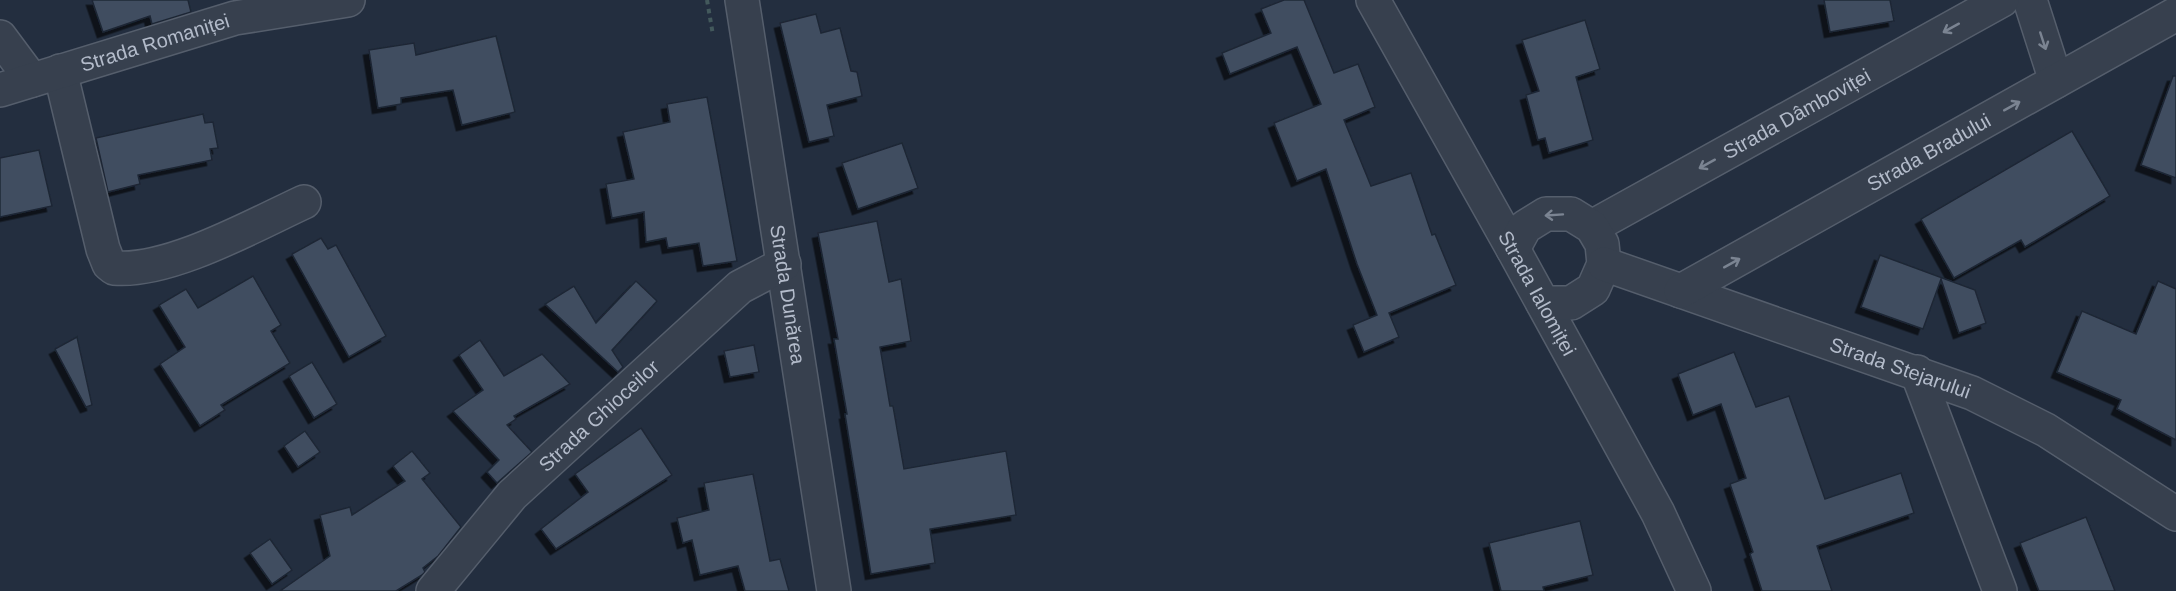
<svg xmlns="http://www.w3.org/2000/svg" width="2176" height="591" font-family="Helvetica,sans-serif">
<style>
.building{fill:#414e61;stroke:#1e2735;stroke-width:1.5;filter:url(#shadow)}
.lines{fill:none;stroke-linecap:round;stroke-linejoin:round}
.minor-casing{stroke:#555e6c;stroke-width:36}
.path{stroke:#43595c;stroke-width:4;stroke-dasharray:4.5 4.5;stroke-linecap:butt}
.minor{stroke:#37404e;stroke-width:33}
.oneway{stroke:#7b8492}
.labels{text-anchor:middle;stroke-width:6;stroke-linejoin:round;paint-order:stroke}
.street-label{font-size:20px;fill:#b3bbca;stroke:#1c2533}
</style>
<defs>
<filter id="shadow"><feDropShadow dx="-5.5" dy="5.5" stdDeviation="0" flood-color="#0009"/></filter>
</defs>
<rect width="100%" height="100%" fill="#232e3f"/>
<g class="building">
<path d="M92,0H188L191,12L152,24L150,16L103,32Z"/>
<path d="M1284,0H1304L1334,73L1358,64L1375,107L1344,120L1371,186L1411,173L1432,235L1435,234L1456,285L1389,313L1399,337L1364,352L1353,325L1377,315L1357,264L1326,169L1297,181L1274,123L1321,104L1297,47L1230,74L1222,53L1271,33L1261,9Z"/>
<path d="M1824,0H1890L1894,21L1830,32Z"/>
<path d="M816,14L821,33L840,28L851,71L857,72L862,96L827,105L834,136L809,142L780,23Z"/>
<path d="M1585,20L1600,69L1576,77L1593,140L1549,153L1545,138L1538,140L1526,95L1539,91L1522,40Z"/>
<path d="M496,36L515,112L462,125L453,90L401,98V104L378,108L369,50L414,43L416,55Z"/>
<path d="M2173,76H2176V178L2141,165Z"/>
<path d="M707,97L737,261L703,266L699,243L668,248L666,238L646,242L644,212L612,218L606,184L634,179L623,132L670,122L667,104Z"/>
<path d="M203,114L205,123L213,122L218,148L210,149L212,160L138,175L140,184L108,192L96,138Z"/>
<path d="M2072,131L2110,196L2025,247L2021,240L1954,278L1921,219Z"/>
<path d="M902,143L918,188L858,209L842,163Z"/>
<path d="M39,150L52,206L0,217V158Z"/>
<path d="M877,221L889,282L901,279L911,341L880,347L890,406H893L904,469L1006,451L1016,515L930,529L935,563L871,574L845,414H847L834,339H838L818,233Z"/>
<path d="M321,238L328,249L336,245L386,336L349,357L292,254Z"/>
<path d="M1880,255L1975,290L1986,323L1959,333L1941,279L1923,329L1861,307Z"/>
<path d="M253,276L281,325L271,331L290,363L221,405L225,410L200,426L160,364L185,347L159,305L186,289L198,308Z"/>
<path d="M636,281L657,301L612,350L623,367L618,372L545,304L574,286L596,323Z"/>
<path d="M2158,281L2176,289V440L2117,409L2121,400L2057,372L2082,311L2136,334Z"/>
<path d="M77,337L92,405L86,407L55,349Z"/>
<path d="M480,340L504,376L542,354L570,384L514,416L516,419L507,425L532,452L497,483L487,472L499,460L453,411L483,390L459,355Z"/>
<path d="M754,345L759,372L730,377L724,351Z"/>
<path d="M1734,352L1756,407L1789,396L1825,499L1901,473L1914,513L1817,546L1832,591H1762L1750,554L1753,552L1730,484L1746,478L1721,404L1693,415L1678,374Z"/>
<path d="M312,362L337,404L314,418L289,376Z"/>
<path d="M641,428L672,475L556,549L541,529L588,492L575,474Z"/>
<path d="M305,431L320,452L298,467L284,446Z"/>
<path d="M412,451L430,473L422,479L461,527L438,556L423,568L425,572L422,575L396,591H280L330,556L320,515L350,507L352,515L405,481L393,466Z"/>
<path d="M753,474L770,561L780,559L789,591H745L738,566L700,575L692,540L683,543L677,518L709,510L704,483Z"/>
<path d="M2086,517L2115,591H2039L2020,543Z"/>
<path d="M1580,521L1593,575L1543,587L1544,591H1501L1489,543Z"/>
<path d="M270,539L292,570L272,584L250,553Z"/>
</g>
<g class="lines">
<g class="minor-casing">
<g id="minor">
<path id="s1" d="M742,0L834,591"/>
<path id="s2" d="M1373,0L1513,249L1658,513L1694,591"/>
<path d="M2030,0L2056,81"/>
<path d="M0,37L32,80"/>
<path d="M60,71L103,249L109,264L114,268C169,273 254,225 304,202"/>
<path id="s3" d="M0,90L235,18L348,0"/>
<path id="s4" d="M1592,227L2002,0"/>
<path d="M1513,249L1525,227L1546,214H1571L1592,227L1602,244L1604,264L1593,289L1571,303H1543"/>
<path id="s5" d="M1604,264L1972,393L2046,430L2176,514"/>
<path id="s6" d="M1681,291L2176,14"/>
<path d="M1917,372L2000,591"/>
<path id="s7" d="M433,591L512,495L740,287L784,264"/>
</g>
</g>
<path class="path" d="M707,0L713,35"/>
<use href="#minor" class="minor"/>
</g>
<defs><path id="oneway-shaft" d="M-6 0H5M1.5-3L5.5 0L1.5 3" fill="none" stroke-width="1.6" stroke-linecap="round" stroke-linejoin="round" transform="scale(1.5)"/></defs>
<g class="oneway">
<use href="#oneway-shaft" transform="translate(1951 28) rotate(151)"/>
<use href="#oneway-shaft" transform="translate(2043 41) rotate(72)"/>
<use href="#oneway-shaft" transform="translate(2012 106) rotate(-29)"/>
<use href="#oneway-shaft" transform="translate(1707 164) rotate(151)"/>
<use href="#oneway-shaft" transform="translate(1554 215) rotate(176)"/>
<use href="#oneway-shaft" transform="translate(1732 263) rotate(-29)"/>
</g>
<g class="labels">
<g class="street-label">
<text dy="7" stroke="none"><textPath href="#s3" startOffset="162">Strada Romaniței</textPath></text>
<text dy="7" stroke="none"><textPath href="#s4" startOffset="234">Strada Dâmboviței</textPath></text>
<text dy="7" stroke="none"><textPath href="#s6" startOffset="284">Strada Bradului</textPath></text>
<text dy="7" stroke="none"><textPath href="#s2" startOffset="336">Strada Ialomiței</textPath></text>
<text dy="7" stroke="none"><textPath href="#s1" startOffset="298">Strada Dunărea</textPath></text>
<text dy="7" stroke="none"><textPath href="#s5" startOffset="314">Strada Stejarului</textPath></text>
<text dy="7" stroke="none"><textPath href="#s7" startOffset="242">Strada Ghioceilor</textPath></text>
</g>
</g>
</svg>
